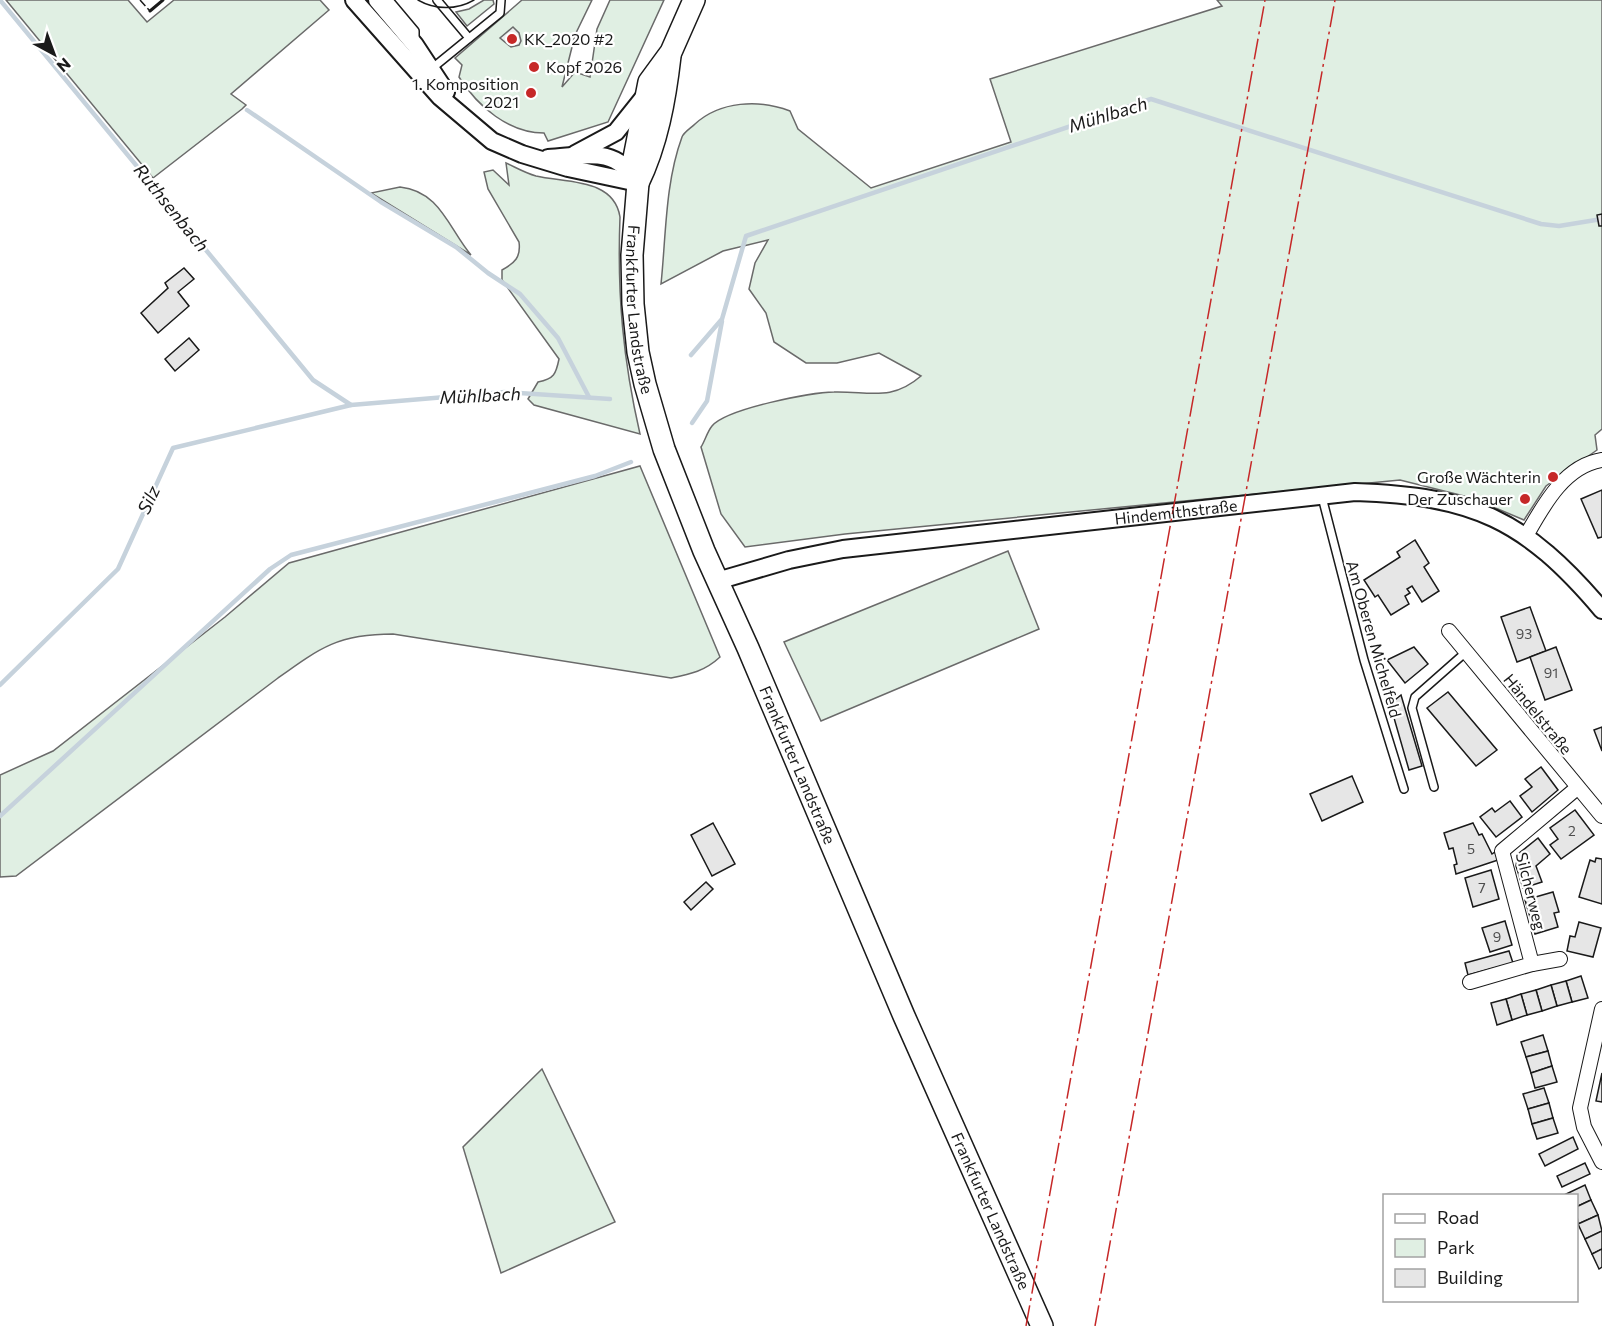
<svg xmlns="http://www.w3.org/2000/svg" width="1602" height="1326" font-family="Commissioner,sans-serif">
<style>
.green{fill:#e0efe3;stroke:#6a6a6a;stroke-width:1.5}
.parking{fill:#ededed;stroke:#6a6a6a;stroke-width:1.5}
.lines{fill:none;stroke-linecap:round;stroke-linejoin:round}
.stream{stroke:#c6d2dc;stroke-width:4.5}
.building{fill:#e6e6e6;stroke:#1a1a1a;stroke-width:1.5}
.service-casing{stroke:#1a1a1a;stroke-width:10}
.minor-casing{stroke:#1a1a1a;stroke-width:16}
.tertiary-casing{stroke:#1a1a1a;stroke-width:20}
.primary-casing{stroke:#1a1a1a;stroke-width:24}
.service{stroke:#fff;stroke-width:7}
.minor{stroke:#fff;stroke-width:14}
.tertiary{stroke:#fff;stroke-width:16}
.primary{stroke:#fff;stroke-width:21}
.tram{stroke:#1a1a1a;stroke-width:1.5}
.fence{stroke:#1a1a1a;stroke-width:1.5;stroke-dasharray:8 3;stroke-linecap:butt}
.wall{stroke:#1a1a1a;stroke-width:3}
.power{stroke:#c62828;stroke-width:1.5;stroke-dasharray:21 4.5 3 4.5;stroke-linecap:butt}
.poi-dot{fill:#c62828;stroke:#fff;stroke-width:2}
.labels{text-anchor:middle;stroke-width:4.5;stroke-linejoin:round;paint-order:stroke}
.number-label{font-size:14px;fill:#4d4d4d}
.poi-label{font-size:16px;fill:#1a1a1a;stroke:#fff;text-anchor:end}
.street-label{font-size:16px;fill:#1a1a1a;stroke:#fff}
.water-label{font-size:18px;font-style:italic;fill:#1a1a1a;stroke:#fff}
</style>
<rect width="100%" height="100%" fill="#fff"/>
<g class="green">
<path d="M6,0H128L147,22L174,0H320L329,10L231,94L246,105L242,109L153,178Z"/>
<path d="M484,0H493L494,4L467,26L456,12L469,9Z"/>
<path d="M522,0H592L575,35L562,87L575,72L590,77L597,29L610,0H664L608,122L548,141L544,133C509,133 478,107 459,77L462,65L455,58Z"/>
<path d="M1217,0H1602V429L1595,435L1597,450L1546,486L1524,520L1472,498L1400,480L845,534L745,547L721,514L701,447C705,441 707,432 712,426C726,409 811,392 834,392C869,391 891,402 921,376L879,353L837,363H806L774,342L766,313L749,289L755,263L768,240L723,251L661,284C666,237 665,183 682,137C684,132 691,128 695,124C720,101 759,99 790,111L798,129L871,188L1011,142L990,79L1222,6Z"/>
<path d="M506,163C515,167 525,173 536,176C566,183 614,178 620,217C617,294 623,360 640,434L534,405L528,399L538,382C554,379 556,374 559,359L502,280V270C515,263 521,257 519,242L488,189L484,172L493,170L509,185Z"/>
<path d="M400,187C440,191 449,229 471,255L371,193Z"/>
<path d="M640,466L720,657C705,671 691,674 671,678L393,634C339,634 321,647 278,678L16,876L0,877V775L53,751L225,617L289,563Z"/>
<path d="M1008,551L1039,629L821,721L784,642Z"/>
<path d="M542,1069L615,1222L501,1273L463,1147Z"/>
</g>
<path class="parking" d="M513,27L519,33L521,41L519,45L511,47L500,38Z"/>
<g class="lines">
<g class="stream">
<path d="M0,0L313,380L351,405"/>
<path d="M247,110L381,202L456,247L488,273L520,294L558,338L589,397"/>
<path d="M691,355L722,319L746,236L1151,99L1541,224L1559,226L1602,219"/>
<path d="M692,423L707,401L722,321"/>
<path d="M0,685L118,569L173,448L351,405L505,392L610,399"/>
<path d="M0,816L270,569L291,555L595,476L631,462"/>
</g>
</g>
<g class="building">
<path d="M1602,214V226H1599L1597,215Z"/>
<path d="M184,268L194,279L178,292L189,306L158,333L141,313L168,288L165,283Z"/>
<path d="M189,338L199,350L175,371L165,359Z"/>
<path d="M1602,490V537L1598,538L1581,499Z"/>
<path d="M1415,540L1429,563L1424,567L1439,591L1422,602L1412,586L1407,589L1410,593L1405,596L1409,604L1391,615L1378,595L1375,597L1364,580L1400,557L1397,552Z"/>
<path d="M1530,607L1546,651L1517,662L1501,617Z"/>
<path d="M1414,647L1428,664L1405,683L1387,660Z"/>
<path d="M1556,647L1572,690L1545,700L1530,657Z"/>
<path d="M1448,692L1497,750L1476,766L1427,708Z"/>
<path d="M1401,695L1422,766L1409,770L1390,704Z"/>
<path d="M1602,727V751L1594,730Z"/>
<path d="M1541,767L1558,790L1532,812L1520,796L1532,787L1525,779Z"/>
<path d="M1352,776L1363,802L1322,821L1310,794Z"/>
<path d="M1510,801L1522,817L1496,837L1480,817L1492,808L1495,812Z"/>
<path d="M1575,810L1594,835L1561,859L1550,845L1558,839L1550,828Z"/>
<path d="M713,823L735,864L712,876L691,835Z"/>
<path d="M1473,823L1479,835L1482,834L1492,854L1495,852L1498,860L1456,874L1454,865L1457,864L1453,848L1449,849L1444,833Z"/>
<path d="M1538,838L1550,854L1536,866L1542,882L1523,888L1516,866L1518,854Z"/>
<path d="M1596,858L1602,859V904L1579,897L1590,860L1595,862Z"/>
<path d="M1491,870L1499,899L1473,907L1465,878Z"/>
<path d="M706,882L713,889L691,910L684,902Z"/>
<path d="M1553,892L1559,912L1554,913L1558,927L1535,934L1525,900Z"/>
<path d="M1505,921L1512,945L1490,952L1482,928Z"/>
<path d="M1579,922L1601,928L1593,957L1567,951L1570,936L1575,937Z"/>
<path d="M1509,951L1513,963L1468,975L1465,963Z"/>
<path d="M1581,976L1588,998L1572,1002L1566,981Z"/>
<path d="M1566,981L1572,1002L1557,1006L1551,985Z"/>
<path d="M1551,985L1557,1006L1542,1011L1536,990Z"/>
<path d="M1536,990L1542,1011L1527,1015L1521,994Z"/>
<path d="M1521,994L1527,1015L1512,1020L1506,999Z"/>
<path d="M1506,999L1512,1020L1497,1025L1491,1003Z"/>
<path d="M1543,1035L1548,1051L1526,1057L1521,1042Z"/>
<path d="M1548,1051L1552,1066L1531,1073L1526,1057Z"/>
<path d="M1552,1066L1557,1082L1535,1088L1531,1073Z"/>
<path d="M1602,1073V1102L1596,1101Z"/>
<path d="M1544,1088L1549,1103L1528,1109L1523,1094Z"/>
<path d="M1549,1103L1553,1118L1532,1124L1528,1109Z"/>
<path d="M1553,1118L1558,1133L1537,1139L1532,1124Z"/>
<path d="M1573,1137L1578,1149L1545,1166L1539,1154Z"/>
<path d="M1585,1163L1590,1174L1562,1187L1557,1176Z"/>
<path d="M1585,1185L1591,1200L1576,1207V1196L1564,1195Z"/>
<path d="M1591,1200L1598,1215L1578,1224L1576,1207Z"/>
<path d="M1598,1215L1602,1231L1585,1239L1578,1224Z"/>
<path d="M1602,1231V1249L1592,1254L1585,1239Z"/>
<path d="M1602,1249V1267L1599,1269L1592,1254Z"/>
</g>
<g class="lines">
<g class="service-casing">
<g id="service">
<path d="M389,0L415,31V39"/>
<path d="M437,0L469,38"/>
<path d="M430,70L500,13L501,0"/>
<path d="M1322,497L1364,660L1404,789"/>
<path d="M1434,787L1412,708L1415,697L1466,652"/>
</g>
</g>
<g class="minor-casing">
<g id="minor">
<path d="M1526,536C1543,506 1564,466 1602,460"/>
<path d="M1449,631L1602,816"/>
<path d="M1532,964L1560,959"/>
<path d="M1470,982L1532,964L1502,851L1577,788"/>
<path d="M1602,1009L1580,1108L1584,1127L1602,1162"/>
</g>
</g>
<g class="tertiary-casing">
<g id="tertiary">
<path d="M354,0L440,97L492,141L522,154L568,168L638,183"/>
<path d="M377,0L415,45L446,92"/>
<path d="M575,154L616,132L644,97"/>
<path d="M548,158C585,156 615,145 637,182"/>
<path id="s1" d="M717,581L789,560L843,549L1355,492C1473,496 1525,519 1602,610"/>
</g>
</g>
<g class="primary-casing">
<g id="primary">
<path id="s2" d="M694,0L671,52L649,82L634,158L638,183L632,255L633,304L638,352L645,384L664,449L704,551L748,648L904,1016L1042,1326"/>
<path d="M638,183C657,144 665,100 670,56"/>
</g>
</g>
<use href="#service" class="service"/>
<use href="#minor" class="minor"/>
<use href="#tertiary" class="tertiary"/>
<use href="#primary" class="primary"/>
<path class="tram" d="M418,0C435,10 457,10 474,0"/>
<path class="fence" d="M140,0L150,11"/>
<path class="wall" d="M150,11L163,0"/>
<g class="power">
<path d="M1026,1326L1265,0"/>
<path d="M1095,1326L1335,0"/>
</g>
</g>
<g class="poi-dot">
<circle cx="512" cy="39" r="6"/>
<circle cx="534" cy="67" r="6"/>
<circle cx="531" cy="93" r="6"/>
<circle cx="1553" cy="477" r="6"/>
<circle cx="1525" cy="499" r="6"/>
</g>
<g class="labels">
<g class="number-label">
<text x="1524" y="639">93</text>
<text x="1551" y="678">91</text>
<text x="1572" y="836">2</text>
<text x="1471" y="854">5</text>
<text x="1482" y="893">7</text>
<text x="1497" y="942">9</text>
</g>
<g class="poi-label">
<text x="524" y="45" text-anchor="start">KK_2020 #2</text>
<text x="546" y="73" text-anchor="start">Kopf 2026</text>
<text x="519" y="90">1. Komposition<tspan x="519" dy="18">2021</tspan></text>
<text x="1541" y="483">Große Wächterin</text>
<text x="1513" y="505">Der Zuschauer</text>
</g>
<g class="street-label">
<text dy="6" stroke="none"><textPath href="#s2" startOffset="324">Frankfurter Landstraße</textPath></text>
<text dy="6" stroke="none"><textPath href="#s1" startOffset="465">Hindemithstraße</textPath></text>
<text transform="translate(1374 639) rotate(74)" y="6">Am Oberen Michelfeld</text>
<text transform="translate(1538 714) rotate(51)" y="6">Händelstraße</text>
<text dy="6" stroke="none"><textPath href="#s2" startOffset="810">Frankfurter Landstraße</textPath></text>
<text transform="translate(1531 891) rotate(76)" y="6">Silcherweg</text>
<text dy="6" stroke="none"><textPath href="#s2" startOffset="1296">Frankfurter Landstraße</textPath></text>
</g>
<g class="water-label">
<text transform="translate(1108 115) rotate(-17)" y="6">Mühlbach</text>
<text transform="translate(171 208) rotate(51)" y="6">Ruthsenbach</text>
<text transform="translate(480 396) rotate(-3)" y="6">Mühlbach</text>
<text transform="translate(149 500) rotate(-65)" y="6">Silz</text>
</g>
</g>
<rect x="1383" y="1194" width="195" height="108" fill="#ffffff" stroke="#a3a3a3" stroke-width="1.5"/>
<rect x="1395" y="1214" width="30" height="9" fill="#ffffff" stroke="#a3a3a3" stroke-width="1.5"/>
<text x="1437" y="1224" font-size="18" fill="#1a1a1a">Road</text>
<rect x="1395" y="1239" width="30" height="18" fill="#e0efe3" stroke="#a3a3a3" stroke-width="1.5"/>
<text x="1437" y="1254" font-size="18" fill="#1a1a1a">Park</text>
<rect x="1395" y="1269" width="30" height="18" fill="#e6e6e6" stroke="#a3a3a3" stroke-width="1.5"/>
<text x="1437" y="1284" font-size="18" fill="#1a1a1a">Building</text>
<g transform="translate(54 54) rotate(139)" stroke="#ffffff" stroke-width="4.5" paint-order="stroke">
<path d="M0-4.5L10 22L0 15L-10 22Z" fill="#1a1a1a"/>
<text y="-9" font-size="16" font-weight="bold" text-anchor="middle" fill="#1a1a1a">N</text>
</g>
</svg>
